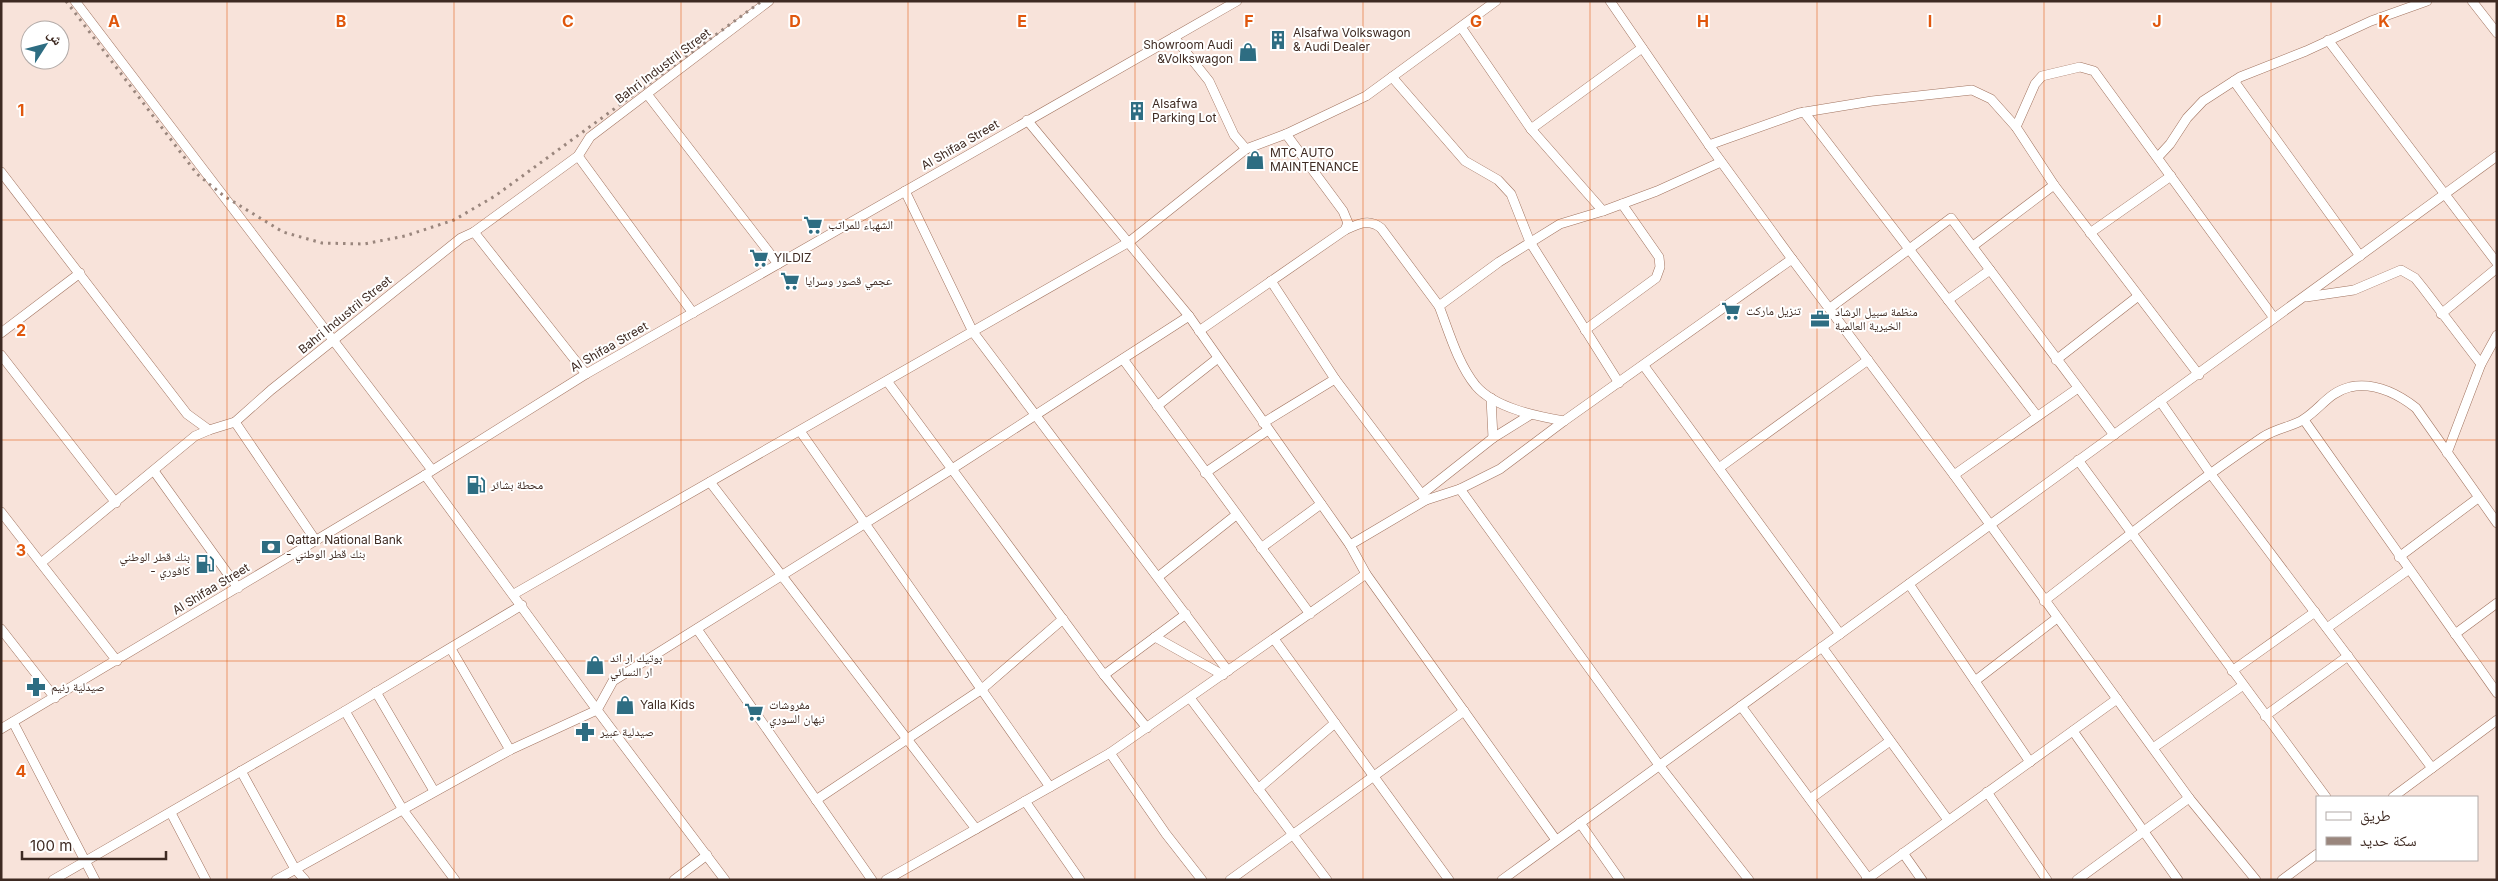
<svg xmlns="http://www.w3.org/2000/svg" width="2498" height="881" font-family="Inter,'Noto Naskh Arabic',sans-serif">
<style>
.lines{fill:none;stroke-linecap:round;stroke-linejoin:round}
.minor-casing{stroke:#a1735f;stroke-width:10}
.minor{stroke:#fff;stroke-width:9}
.rail{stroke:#9a867d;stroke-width:3;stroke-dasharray:2.5 5;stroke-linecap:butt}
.grid{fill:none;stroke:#e0570d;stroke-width:1;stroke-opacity:0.55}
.labels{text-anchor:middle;stroke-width:4;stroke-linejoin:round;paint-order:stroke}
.poi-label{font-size:12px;fill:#3e2a22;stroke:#fff;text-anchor:start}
.street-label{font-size:12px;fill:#3e2a22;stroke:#fff}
.grid-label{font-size:16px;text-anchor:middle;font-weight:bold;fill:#e0570d;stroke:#fff;stroke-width:4;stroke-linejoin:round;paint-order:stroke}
</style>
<rect width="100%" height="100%" fill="#f8e3da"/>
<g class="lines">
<g class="minor-casing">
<g id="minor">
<path d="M75,1L432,470"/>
<path d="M1610,1L1709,145L1792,259L1954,475L2189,798L2256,880"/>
<path d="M2472,1L2497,33"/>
<path d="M1461,27L1531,129L1603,211"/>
<path d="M1174,37L1209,81L1234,135L1246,149L1286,134L1366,96L1496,1"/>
<path d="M2328,40L2497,263"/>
<path d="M1392,77L1465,161L1498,180L1511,194L1530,242L1619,383"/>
<path d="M2234,81L2360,256"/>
<path d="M647,94L778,264"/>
<path d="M1804,112L2037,416"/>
<path d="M1027,120L1189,316L1350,545L1366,574L1556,840"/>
<path d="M2016,127L2035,84L2042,76L2080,67L2094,71L2274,318"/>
<path d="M1531,129L1642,48"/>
<path d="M1286,134L1343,211L1348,223L1345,230"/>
<path d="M1709,145L1799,113L1872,101L1972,90L1991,99L2016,127L2054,185L2199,375"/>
<path d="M578,156L693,313"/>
<path d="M2158,157L2170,144L2187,118L2203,101L2240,77L2306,51L2371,21L2427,1"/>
<path d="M1,172L187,414L209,430L235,422L271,390L461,238L474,232L578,156L590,137L769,1"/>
<path d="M905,191L973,332L1228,671"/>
<path d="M474,232L586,374"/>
<path d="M2090,233L2171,176"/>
<path d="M1973,246L2054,185"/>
<path d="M2306,297L2354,290L2401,270L2415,278L2423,288L2481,364"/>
<path d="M1948,300L1990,270"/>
<path d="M1830,308L1951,218L2114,435"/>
<path d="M2441,314L2497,268"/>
<path d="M1585,330L1656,278L1660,267L1659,257L1622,204"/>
<path d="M1199,331L1345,230C1358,224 1369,218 1381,228L1439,306"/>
<path d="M1,333L80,273"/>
<path d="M1,355L116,503"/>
<path d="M1123,359L1310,614"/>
<path d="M2056,360L2137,297"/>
<path d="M1644,366L1840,634"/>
<path d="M1335,379L1426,500"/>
<path d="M887,381L1104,675L1147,728"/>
<path d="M1491,398L1493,438"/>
<path d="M2160,401L2210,473L2432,768"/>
<path d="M1157,406L1218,358"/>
<path d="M2304,420L2497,693"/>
<path d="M1564,421C1536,416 1495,408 1476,386C1458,364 1449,332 1439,306L1499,262L1560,224L1603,211L1657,191L1721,162"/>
<path d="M235,422L316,541"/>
<path d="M1263,423L1335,379L1271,281"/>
<path d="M800,431L1050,787"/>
<path d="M2447,453L2481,364L2497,335"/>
<path d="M2078,460L2326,797"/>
<path d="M1719,468L1868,360"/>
<path d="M154,471L238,588"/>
<path d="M1205,473L1268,430"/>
<path d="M425,475L597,710L725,880"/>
<path d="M1954,475L2078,388"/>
<path d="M710,482L976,829"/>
<path d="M1460,489L1659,765L1749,880"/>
<path d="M1422,494L1493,438L1530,415"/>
<path d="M1,512L117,661"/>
<path d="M1350,545L1426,500L1460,489L1500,469L1564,421L1792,259"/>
<path d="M1261,548L1321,504"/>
<path d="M2399,557L2478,498"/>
<path d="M41,563L195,436L209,430"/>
<path d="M1158,577L1236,515"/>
<path d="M1909,584L2030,762"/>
<path d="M514,594L1129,242L1246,149"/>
<path d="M2044,601C2117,545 2187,488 2263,437C2276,428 2295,426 2304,419C2321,408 2329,392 2350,387C2375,382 2398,394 2416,408L2497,523"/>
<path d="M2327,628L2408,570"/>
<path d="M1,629L55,698"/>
<path d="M697,629L872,880"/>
<path d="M2455,634L2497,603"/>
<path d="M1155,637L1223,675"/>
<path d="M1274,639L1449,880"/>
<path d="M1822,647L1948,820"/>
<path d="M451,649L510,750"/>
<path d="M2232,671L2315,612"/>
<path d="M1104,675L1186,614"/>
<path d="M1975,681L2057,618"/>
<path d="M376,692L434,791"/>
<path d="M1190,698L1327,880"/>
<path d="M1741,706L1868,878"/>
<path d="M345,711L403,810L455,880"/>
<path d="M2265,716L2348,656"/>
<path d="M13,722L95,880"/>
<path d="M1,729L425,475L586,374L1237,1"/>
<path d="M2073,731L2178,880"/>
<path d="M2153,748L2242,686"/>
<path d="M1110,753L1166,834L1202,880"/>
<path d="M241,771L295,869L305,880"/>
<path d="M1258,789L1335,723"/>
<path d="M1987,792L2047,880"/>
<path d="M2393,797L2497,720"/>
<path d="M1810,799L1890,741"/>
<path d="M816,800L982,689L1063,619"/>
<path d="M1025,801L1080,880"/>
<path d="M171,813L206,880"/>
<path d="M1580,823L1620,880"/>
<path d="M1903,853L1922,880"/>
<path d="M53,880L345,711L522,605"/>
<path d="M276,880L510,750L597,710L613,681L952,469L1189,316"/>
<path d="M674,880L707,855"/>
<path d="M886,880L1110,753L1366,574"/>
<path d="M1230,880L1464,711"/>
<path d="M1502,880L2497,156"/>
<path d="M1866,880L2117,699"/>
<path d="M2077,880L2189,798"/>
<path d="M2282,880L2317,854"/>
</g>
</g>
<use href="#minor" class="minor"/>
<path class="rail" d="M66,1L197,174L224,196L283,232L322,243L364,244L405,236L454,220L495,196L762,1"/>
</g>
<path class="grid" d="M227,1V880M454,1V880M681,1V880M908,1V880M1135,1V880M1363,1V880M1590,1V880M1817,1V880M2044,1V880M2271,1V880M1,220H2497M1,440H2497M1,661H2497"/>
<defs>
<g id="building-bare" transform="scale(1.5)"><path d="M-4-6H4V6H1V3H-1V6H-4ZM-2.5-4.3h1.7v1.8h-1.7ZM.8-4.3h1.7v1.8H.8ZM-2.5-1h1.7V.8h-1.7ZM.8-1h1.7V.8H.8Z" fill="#2e6d82" stroke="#fff" stroke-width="2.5" paint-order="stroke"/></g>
<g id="shop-bare" transform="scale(1.5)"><path d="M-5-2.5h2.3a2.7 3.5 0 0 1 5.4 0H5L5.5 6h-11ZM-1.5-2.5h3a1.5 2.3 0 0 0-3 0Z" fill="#2e6d82" stroke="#fff" stroke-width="2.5" paint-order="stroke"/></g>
<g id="supermarket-bare" transform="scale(1.5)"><path d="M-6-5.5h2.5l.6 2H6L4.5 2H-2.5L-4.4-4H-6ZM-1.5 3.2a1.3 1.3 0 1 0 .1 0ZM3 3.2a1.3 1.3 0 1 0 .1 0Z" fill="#2e6d82" stroke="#fff" stroke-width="2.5" paint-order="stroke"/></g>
<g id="office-bare" transform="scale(1.5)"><path d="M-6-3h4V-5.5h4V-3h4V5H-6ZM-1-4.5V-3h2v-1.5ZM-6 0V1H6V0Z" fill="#2e6d82" stroke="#fff" stroke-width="2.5" paint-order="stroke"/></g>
<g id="fuel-bare" transform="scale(1.5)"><path d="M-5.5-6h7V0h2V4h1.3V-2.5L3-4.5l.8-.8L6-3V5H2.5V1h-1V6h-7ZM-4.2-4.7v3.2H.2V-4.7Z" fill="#2e6d82" stroke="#fff" stroke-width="2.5" paint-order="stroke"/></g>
<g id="bank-bare" transform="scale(1.5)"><path d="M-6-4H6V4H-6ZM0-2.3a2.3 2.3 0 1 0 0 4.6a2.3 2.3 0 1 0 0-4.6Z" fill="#2e6d82" stroke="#fff" stroke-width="2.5" paint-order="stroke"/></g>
<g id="pharmacy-bare" transform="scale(1.5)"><path d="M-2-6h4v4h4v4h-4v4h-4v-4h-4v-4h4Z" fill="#2e6d82" stroke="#fff" stroke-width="2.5" paint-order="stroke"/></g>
</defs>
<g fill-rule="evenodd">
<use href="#building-bare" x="1278" y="40"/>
<use href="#shop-bare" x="1248" y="52"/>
<use href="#building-bare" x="1137" y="111"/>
<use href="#shop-bare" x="1255" y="160"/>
<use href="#supermarket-bare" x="813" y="225"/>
<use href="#supermarket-bare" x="759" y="258"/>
<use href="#supermarket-bare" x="790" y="281"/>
<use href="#supermarket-bare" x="1731" y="311"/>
<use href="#office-bare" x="1820" y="319"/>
<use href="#fuel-bare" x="476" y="485"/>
<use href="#bank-bare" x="271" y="547"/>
<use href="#fuel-bare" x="205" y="564"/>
<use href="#shop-bare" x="595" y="665"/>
<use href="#pharmacy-bare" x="36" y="687"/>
<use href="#shop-bare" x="625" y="705"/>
<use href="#supermarket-bare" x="754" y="712"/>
<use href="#pharmacy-bare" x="585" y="732"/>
</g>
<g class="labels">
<g class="poi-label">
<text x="1293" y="37">Alsafwa Volkswagon<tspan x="1293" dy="14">&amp; Audi Dealer</tspan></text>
<text x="1233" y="49" text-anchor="end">Showroom Audi<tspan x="1233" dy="14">&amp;Volkswagon</tspan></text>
<text x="1152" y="108">Alsafwa<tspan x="1152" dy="14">Parking Lot</tspan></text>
<text x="1270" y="157">MTC AUTO<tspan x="1270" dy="14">MAINTENANCE</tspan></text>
<text x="828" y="229">الشهباء للمراتب</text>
<text x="774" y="262">YILDIZ</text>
<text x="805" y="285">عجمي قصور وسرايا</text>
<text x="1746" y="315">تنزيل ماركت</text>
<text x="1835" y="316">منظمة سبيل الرشاد<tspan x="1835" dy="14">الخيرية العالمية</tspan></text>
<text x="491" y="489">محطة بشائر</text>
<text x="286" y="544">Qattar National Bank<tspan x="286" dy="14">- بنك قطر الوطني</tspan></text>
<text x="190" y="561" text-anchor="end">بنك قطر الوطني<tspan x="190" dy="14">- كافوري</tspan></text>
<text x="610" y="662">بوتيك ار اند<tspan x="610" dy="14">ار النسائي</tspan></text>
<text x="51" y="691">صيدلية رنيم</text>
<text x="640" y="709">Yalla Kids</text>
<text x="769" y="709">مفروشات<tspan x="769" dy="14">نبهان السوري</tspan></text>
<text x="600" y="736">صيدلية عبير</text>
</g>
<g class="street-label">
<text transform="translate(663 66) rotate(-37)" y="4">Bahri Industril Street</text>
<text transform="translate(960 145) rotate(-30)" y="4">Al Shifaa Street</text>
<text transform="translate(345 315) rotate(-39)" y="4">Bahri Industril Street</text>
<text transform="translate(609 347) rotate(-30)" y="4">Al Shifaa Street</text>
<text transform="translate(211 589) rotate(-31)" y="4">Al Shifaa Street</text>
</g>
</g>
<g class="grid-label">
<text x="114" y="27">A</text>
<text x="341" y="27">B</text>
<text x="568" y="27">C</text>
<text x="795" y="27">D</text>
<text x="1022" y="27">E</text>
<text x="1249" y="27">F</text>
<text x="1476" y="27">G</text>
<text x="1703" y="27">H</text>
<text x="1930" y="27">I</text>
<text x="2157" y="27">J</text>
<text x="2384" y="27">K</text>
<text x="21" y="116">1</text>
<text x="21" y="336">2</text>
<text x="21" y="556">3</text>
<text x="21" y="777">4</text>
</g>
<rect width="2498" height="881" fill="none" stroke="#3e2a22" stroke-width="5"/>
<rect x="2316" y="796" width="162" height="65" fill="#ffffff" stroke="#b2aaa7"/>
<rect x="2326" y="812" width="25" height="8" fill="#ffffff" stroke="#b2aaa7"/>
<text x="2360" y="821" font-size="15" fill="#3e2a22">طريق</text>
<rect x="2326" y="837" width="25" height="8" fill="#9a867d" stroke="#b2aaa7"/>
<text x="2360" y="846" font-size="15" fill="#3e2a22">سكة حديد</text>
<g transform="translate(45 45) rotate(54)"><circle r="24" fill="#ffffff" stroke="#b2aaa7"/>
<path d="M0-4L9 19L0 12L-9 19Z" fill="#2e6d82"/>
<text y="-8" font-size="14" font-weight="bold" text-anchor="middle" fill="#3e2a22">ش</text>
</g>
<path d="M22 851v8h144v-8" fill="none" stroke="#3e2a22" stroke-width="2.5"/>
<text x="30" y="851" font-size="15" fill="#3e2a22" stroke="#ffffff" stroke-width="4" paint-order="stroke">100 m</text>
</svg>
